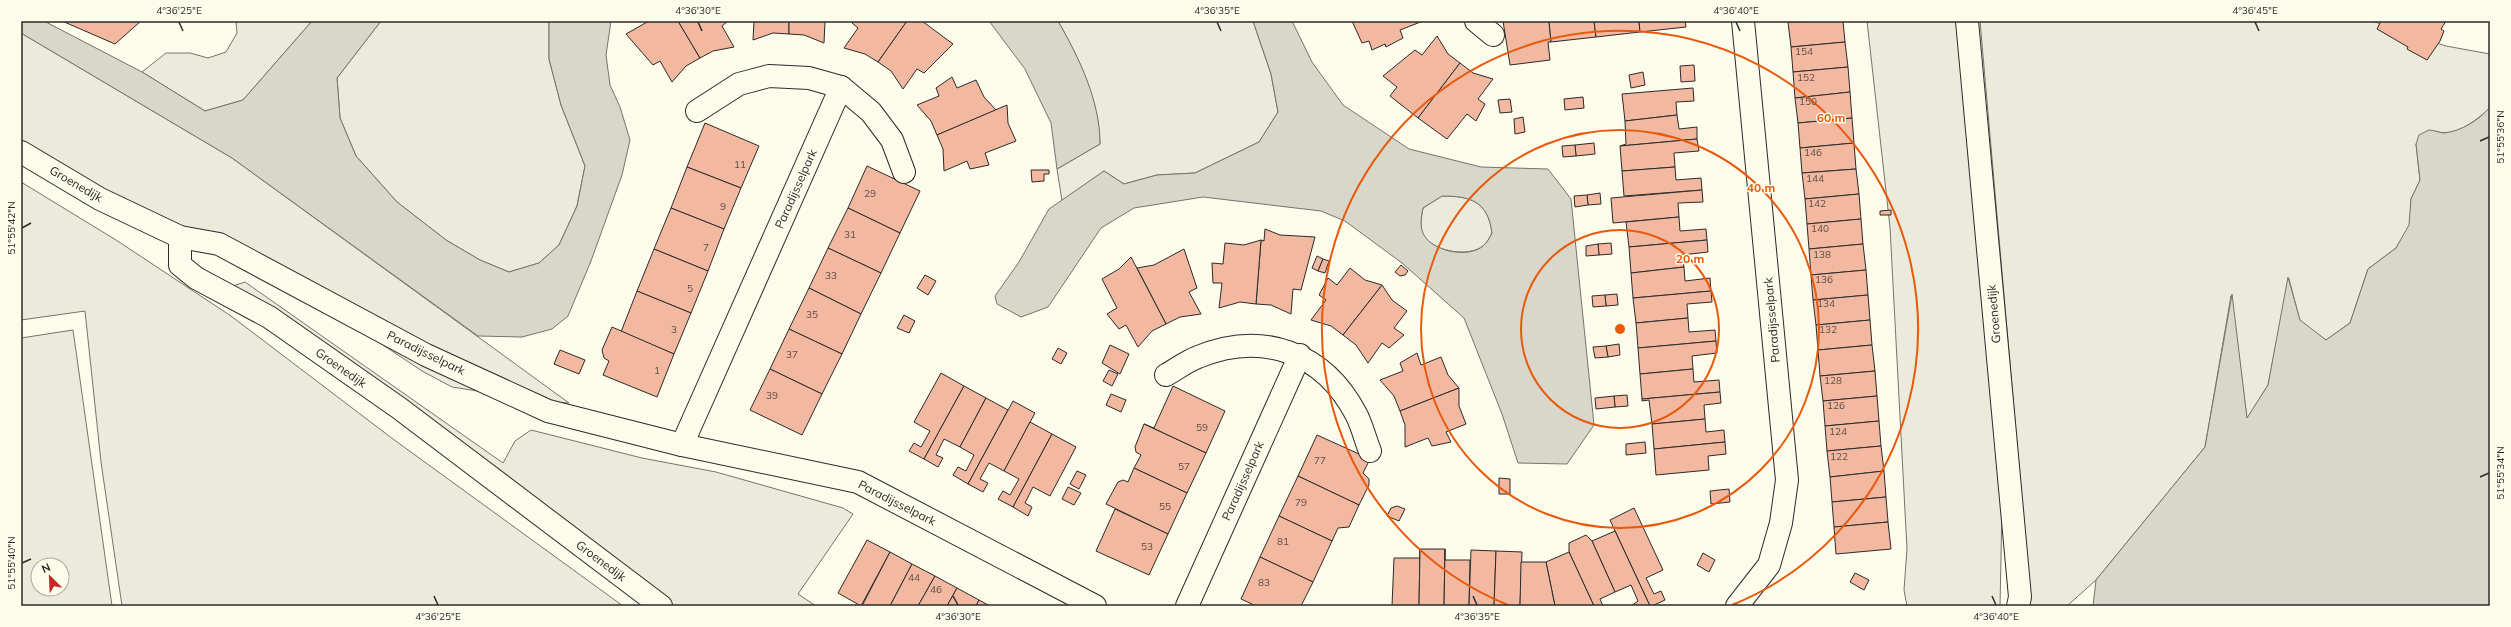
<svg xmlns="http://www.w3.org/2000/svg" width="2511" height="627" font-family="Mulish,sans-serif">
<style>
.green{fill:#ecebdb;stroke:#74746e;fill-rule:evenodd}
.water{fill:#d8d7c9;stroke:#74746e;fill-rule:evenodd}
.building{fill:#f2b8a0;stroke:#2b2b2b}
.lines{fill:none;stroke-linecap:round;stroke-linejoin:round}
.minor-casing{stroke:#2b2b2b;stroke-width:24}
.minor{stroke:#fdfbea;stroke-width:22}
.ticks{fill:none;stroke:#2b2b2b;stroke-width:1.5}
.ring{fill:none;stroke:#e8590c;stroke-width:2}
.labels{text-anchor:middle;stroke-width:3;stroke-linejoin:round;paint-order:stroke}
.number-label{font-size:10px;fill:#5d4e48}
.street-label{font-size:12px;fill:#2b2b2b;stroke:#fdfbea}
.centre{fill:#e8590c;stroke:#fdfbea;stroke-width:2}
.ring-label{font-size:12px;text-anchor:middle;font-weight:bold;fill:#e8590c;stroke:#fdfbea;stroke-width:3;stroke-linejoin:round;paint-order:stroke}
.neatline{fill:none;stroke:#2b2b2b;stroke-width:1.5}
.ticks-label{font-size:10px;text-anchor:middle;fill:#2b2b2b}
</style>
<rect width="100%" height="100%" fill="#fdfbea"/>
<g class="green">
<path d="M236,21H312L243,100L205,111L142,72L166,53H190L208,58L226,52L237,33Z"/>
<path d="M381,21H549V59L561,105L585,166L577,206L559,245L539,263L509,272L480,260L446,240L397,202L356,156L340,118L337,78Z"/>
<path d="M1058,21H1253L1271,74L1278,112L1259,142L1195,173L1157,175L1124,184L1104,171L1062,201L1057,169L1100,144C1099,100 1079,58 1058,21Z"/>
<path d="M1867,21H1956L2002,508L2000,606H1907L1904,590L1907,549L1890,227Z"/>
<path d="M1980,21H2372L2446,46L2490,54V108C2475,121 2455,138 2435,131L2416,144L2420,180L2411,199L2410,225L2396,248L2368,269L2350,323L2326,340L2300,321L2289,279L2268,385L2247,419L2231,296L2205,447L2096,580L2067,606H2028L2030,592Z"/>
<path d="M21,33L232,158L569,403L541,401L452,387L422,371L224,239L149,226L21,148Z"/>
<path d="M21,182L116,240L231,316L393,439L623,606H122L101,462L85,311L21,320Z"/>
<path d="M1442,196C1470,196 1488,201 1492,233C1490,237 1487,243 1483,246C1469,257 1437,252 1425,238C1419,230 1421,218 1423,208Z"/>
<path d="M245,282L503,463L515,441L531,430L642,458L716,472L843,508L853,514L798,594L816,606H673L573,538L233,286Z"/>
<path d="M73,330L112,606H21V338ZM38,565H62V589H38Z"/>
</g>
<g class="water">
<path d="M21,21H44L142,72L205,111L243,100L312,21H381L337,78L340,118L356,156L397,202L446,240L480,260L509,272L539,263L559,245L577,206L585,166L561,105L549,59V21H611L606,55L610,85L620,107L630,140L622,175L591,261L568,316L552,329L522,337L478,336L232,158L21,33Z"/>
<path d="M989,21H1058C1079,58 1100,100 1100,144L1057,169L1051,123L1025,69Z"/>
<path d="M1253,21H1292L1312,62L1343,105L1409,149L1481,167L1548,169L1571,199L1594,425L1567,464L1518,463L1502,414L1464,318L1402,263L1345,221L1321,211L1203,197L1134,208L1101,228L1048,307L1021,317L997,304L995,296L1019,262L1049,209L1104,171L1124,184L1157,175L1195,173L1259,142L1278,112L1271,74ZM1442,196C1470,196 1488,201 1492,233C1490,237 1487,243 1483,246C1469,258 1437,252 1426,238C1419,230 1421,218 1423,208Z"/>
<path d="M2490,107V606H2093L2096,580L2205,447L2232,294L2247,418L2268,385L2288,277L2300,320L2326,340L2350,323L2368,269L2396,248L2409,225L2411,199L2420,180L2416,144L2419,135L2429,130C2434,130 2440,133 2444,133C2462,131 2479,120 2490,107Z"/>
</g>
<g class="building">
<path d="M62,21H141L115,44Z"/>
<path d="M649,21H678L700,58L686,66L672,82L660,61L653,65L626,34Z"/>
<path d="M678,21H728L722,26L734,47L713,51L700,58Z"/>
<path d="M754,21H789V34L773,33L753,40Z"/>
<path d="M789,21H825L824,43L804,35L789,34Z"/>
<path d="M853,21H907L878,62L865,54L844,48L858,28L852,23Z"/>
<path d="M907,21H922L953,44L924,73L917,69L903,89L891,71L878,62Z"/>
<path d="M1352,21H1423L1400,30L1403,38L1386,47L1385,44L1372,50L1369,41L1362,43Z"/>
<path d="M1503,21H1549L1551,42H1548L1550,60L1510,65Z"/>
<path d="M1549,21H1594L1596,37L1551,42Z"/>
<path d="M1594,21H1639L1640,32L1596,37Z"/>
<path d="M1639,21H1685L1686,27L1640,32Z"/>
<path d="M1843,21L1845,42L1791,47L1788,22Z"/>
<path d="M2381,21H2446L2441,29L2444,31L2440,41L2427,60L2407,49L2408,47L2377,29Z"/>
<path d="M1437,36L1448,54L1460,63L1418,118L1390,96L1397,87L1383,76L1415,50L1422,55Z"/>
<path d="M1845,42L1848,67L1793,72L1791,47Z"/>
<path d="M1460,63L1473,73L1493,79L1478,99L1485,104L1476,121L1467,114L1447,139L1418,118Z"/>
<path d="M1694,65L1695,81L1681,82L1680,66Z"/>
<path d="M1848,67L1850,92L1795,98L1793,72Z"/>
<path d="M1643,72L1645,85L1631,88L1629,75Z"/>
<path d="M952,77L957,88L976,80L984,97L996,110L937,135L931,121L917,105L939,96L936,88Z"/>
<path d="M1693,88L1694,101L1676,102L1677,115L1625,121L1622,94Z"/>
<path d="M1850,92L1852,118L1798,123L1795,98Z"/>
<path d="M1583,97L1584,108L1565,110L1564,99Z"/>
<path d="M1510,99L1512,112L1500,113L1498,100Z"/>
<path d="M1007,105L1008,123L1016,141L985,153L989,165L970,169L967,161L944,171L943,149L937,135Z"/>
<path d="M1677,115L1679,129L1697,127V139L1620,146L1626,144L1625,121Z"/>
<path d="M1523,117L1525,132L1515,134L1514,119Z"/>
<path d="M1852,118L1854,143L1800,148L1798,123Z"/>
<path d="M705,123L759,146L741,188L687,167Z"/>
<path d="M1697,139L1699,151L1674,153L1675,167L1622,171L1620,146Z"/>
<path d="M1594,143L1595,154L1576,156L1575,145Z"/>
<path d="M1854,143L1856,169L1802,173L1800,148Z"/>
<path d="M1575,145L1576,156L1563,157L1562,146Z"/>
<path d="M867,166L920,191L900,233L848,208Z"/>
<path d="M687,167L741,188L724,229L671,208Z"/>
<path d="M1675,167L1676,180L1701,178L1702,190L1624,196L1622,171Z"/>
<path d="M1856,169L1859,194L1805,199L1802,173Z"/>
<path d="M1031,170H1049V174H1044V181L1032,182Z"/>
<path d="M1702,190L1703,202L1678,203L1679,217L1613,223L1611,198Z"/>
<path d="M1600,193L1601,204L1588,205L1587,195Z"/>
<path d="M1859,194L1861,219L1807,224L1805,199Z"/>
<path d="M1587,195L1588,205L1575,207L1574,196Z"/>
<path d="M671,208L724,229L708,271L654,249Z"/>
<path d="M848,208L900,233L881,273L828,248Z"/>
<path d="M1891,210V215H1880V211Z"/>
<path d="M1679,217L1680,231L1706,229L1707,240L1629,247L1626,222Z"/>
<path d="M1861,219L1863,244L1809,249L1807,224Z"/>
<path d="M1265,229L1280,235L1315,237L1301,290L1293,289L1291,314L1271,305L1256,304L1261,240L1264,241Z"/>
<path d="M1261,240L1256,304L1240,302L1219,308L1222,283H1213L1212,263L1223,264L1225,243L1244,245Z"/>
<path d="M1707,240L1708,252L1682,255L1684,267L1631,273L1629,247Z"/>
<path d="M1611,243L1612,254L1599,255L1598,244Z"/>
<path d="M1598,244L1599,255L1586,256V246Z"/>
<path d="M1863,244L1866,270L1811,275L1809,249Z"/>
<path d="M828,248L881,273L861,314L809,288Z"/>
<path d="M654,249L708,271L691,313L637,291Z"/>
<path d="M1184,249L1197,288L1189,292L1201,314L1180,317L1166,324L1137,268L1154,265Z"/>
<path d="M1317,256L1323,259L1318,271L1312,268Z"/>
<path d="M1131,257L1166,324L1152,331L1138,347L1126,325L1119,329L1107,314L1117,308L1102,279L1119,269Z"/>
<path d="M1323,259L1329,261L1325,273L1318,271Z"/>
<path d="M1401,265L1408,271L1405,275L1400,276L1395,272Z"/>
<path d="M1684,267L1685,281L1710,278L1711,291L1633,298L1631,273Z"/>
<path d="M1350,268L1365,280L1382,285L1343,335L1331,326L1311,320L1326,300L1319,295L1328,278L1337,285Z"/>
<path d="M1866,270L1868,295L1813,300L1811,275Z"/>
<path d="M925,275L936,281L928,295L917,288Z"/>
<path d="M1382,285L1392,300L1407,311L1394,328L1404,335L1389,348L1382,343L1368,363L1356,345L1343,335Z"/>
<path d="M809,288L861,314L842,354L789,329Z"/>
<path d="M637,291L691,313L674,354L621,332Z"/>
<path d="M1711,291L1712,302L1687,304L1688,318L1636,323L1633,298Z"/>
<path d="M1617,294L1618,305L1606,306L1605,295Z"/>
<path d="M1605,295L1606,306L1593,307L1592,296Z"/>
<path d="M1868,295L1870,320L1816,325L1813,300Z"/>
<path d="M904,315L915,321L909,333L897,328Z"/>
<path d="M1688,318L1689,332L1715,330L1716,341L1638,348L1636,323Z"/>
<path d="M1870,320L1872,345L1818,350L1816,325Z"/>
<path d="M612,327L674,354L657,397L603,375L609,361L604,358L602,350Z"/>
<path d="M789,329L842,354L822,394L770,369Z"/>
<path d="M1716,341L1717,353L1692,356L1693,369L1640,374L1638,348Z"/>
<path d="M1619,344L1620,355L1608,357L1606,346Z"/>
<path d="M1110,345L1129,354L1120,374L1102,363Z"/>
<path d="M1872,345L1875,371L1820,376L1818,350Z"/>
<path d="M1606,346L1608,357L1595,358L1593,347Z"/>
<path d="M1058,348L1067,353L1061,364L1052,359Z"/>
<path d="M560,350L585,360L579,374L554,364Z"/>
<path d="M1417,353L1421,365L1441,357L1448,375L1459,388L1400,411L1394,396L1380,380L1403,371L1400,363Z"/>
<path d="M770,369L822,394L802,435L750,410Z"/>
<path d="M1693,369L1694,382L1719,380L1720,392L1642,399L1640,374Z"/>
<path d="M1109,370L1118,374L1112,386L1103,381Z"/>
<path d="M1875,371L1877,396L1823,401L1820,376Z"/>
<path d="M941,373L964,386L924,459L909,451L914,443L921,447L930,431L914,422Z"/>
<path d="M964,386L986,398L960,447L944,439L936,455L943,458L938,467L924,459Z"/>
<path d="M1173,386L1225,411L1206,453L1144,424L1154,428Z"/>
<path d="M1459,388V406L1466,424L1446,432L1451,442L1432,446L1428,438L1405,447V425L1400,411Z"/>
<path d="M1720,392L1721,403L1704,405L1705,419L1652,424L1649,400L1642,401V399Z"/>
<path d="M1111,394L1126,400L1121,412L1106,405Z"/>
<path d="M1627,395L1628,406L1615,407L1614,396Z"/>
<path d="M1614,396L1615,407L1596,409L1595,398Z"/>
<path d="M1877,396L1879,421L1825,426L1823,401Z"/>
<path d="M986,398L1008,410L968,484L953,475L958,467L966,471L974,455L960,447Z"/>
<path d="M1013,401L1035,413L1004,471L989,463L980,479L988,483L983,492L968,484Z"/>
<path d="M1705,419L1706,432L1724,430L1725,442L1654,449L1652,424Z"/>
<path d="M1879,421L1881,446L1827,451L1825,426Z"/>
<path d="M1030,422L1052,434L1013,507L998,499L1003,491L1010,495L1019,479L1004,471Z"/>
<path d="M1144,424L1206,453L1187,493L1134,468L1141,455L1136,452L1135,447Z"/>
<path d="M1052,434L1076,447L1050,496L1033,487L1025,503L1032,507L1028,516L1013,507Z"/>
<path d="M1317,435L1370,459L1363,473L1369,479V485L1359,505L1298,476Z"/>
<path d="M1645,442L1646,453L1626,455V444Z"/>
<path d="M1725,442L1726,454L1708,456L1709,470L1656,475L1654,449Z"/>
<path d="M1881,446L1884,471L1830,477L1827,451Z"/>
<path d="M1134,468L1187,493L1168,534L1106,504L1118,482L1123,480L1128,482Z"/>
<path d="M1077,471L1086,475L1079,489L1070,484Z"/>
<path d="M1884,471L1886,497L1832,502L1830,477Z"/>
<path d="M1298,476L1359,505L1349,527L1338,528L1332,541L1279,516Z"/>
<path d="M1499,478L1510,479V494H1499Z"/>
<path d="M1068,487L1081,493L1074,505L1062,499Z"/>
<path d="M1729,489L1730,502L1711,504L1710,491Z"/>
<path d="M1886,497L1888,522L1834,527L1832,502Z"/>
<path d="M1397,506L1405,509L1399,521L1387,516L1391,508Z"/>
<path d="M1634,508L1663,570L1646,578L1654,594L1661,591L1665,600L1652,606H1650L1610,520Z"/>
<path d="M1115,509L1168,534L1149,575L1096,551Z"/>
<path d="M1279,516L1332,541L1313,582L1260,557Z"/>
<path d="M1888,522L1891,549L1836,554L1834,527Z"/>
<path d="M1615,531L1650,606H1631L1638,601L1631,585L1615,592L1592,541Z"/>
<path d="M1586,535L1592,541L1615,592L1600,599L1603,606H1594L1569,552V543Z"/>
<path d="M867,540L890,552L861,606L838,593Z"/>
<path d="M1420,549L1419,606H1392L1394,558H1420Z"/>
<path d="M1420,549H1445L1444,606H1419Z"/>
<path d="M1445,549V560H1470L1469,606H1444Z"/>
<path d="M1471,550L1496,551L1494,606H1469Z"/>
<path d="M1496,551L1522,552L1520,606H1494Z"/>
<path d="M890,552L912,564L890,606H862Z"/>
<path d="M1569,552L1594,606H1555L1546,562Z"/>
<path d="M1703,553L1715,560L1709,572L1697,565Z"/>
<path d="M1260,557L1313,582L1301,606H1256L1241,599Z"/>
<path d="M1521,562H1546L1555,606H1520Z"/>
<path d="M912,564L935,576L918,606H890Z"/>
<path d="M1855,573L1869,580L1864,590L1850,582Z"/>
<path d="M935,576L957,588L947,606H918Z"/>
<path d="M957,588L979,600L976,606H947Z"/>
<path d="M979,600L990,606H976Z"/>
</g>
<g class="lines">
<g class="minor-casing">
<g id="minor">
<path d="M1476,21L1493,35"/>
<path d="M1967,21L2020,597L2018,606"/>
<path d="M697,111L739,84L769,76L809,78L841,87L871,112L892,140L904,172"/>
<path d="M21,152L100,199L180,237V265L196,278L269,317L399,408L661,606"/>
<path d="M180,237L219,244L426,355L548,411L682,445L858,482L1095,606"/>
<path d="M1166,375C1177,369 1187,361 1198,357C1263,330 1324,353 1356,414C1362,425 1365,439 1370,451"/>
<path d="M682,445L841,87"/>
<path d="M1187,606L1300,355"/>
<path d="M1737,606L1769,565L1781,523L1787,480L1743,21"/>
</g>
</g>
<use href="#minor" class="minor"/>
</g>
<path class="ticks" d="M179,22L183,31M698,22L702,31M1217,22L1221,31M1736,22L1740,31M2255,22L2259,31M2480,141L2489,137M22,228L31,223M2480,477L2489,473M22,563L31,559M434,596L438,605M953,596L958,605M1473,596L1477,605M1992,596L1996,605"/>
<g class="ring">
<circle cx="1620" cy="329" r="99"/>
<circle cx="1620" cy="329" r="199"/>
<path d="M1508 605A298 298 0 1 1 1732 605"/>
</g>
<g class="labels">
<g class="number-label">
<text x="1804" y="55">154</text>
<text x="1806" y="81">152</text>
<text x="1808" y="105">150</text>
<text x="1813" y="156">146</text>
<text x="740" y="168">11</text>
<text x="1815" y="182">144</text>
<text x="870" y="197">29</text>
<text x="1817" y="207">142</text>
<text x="723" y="210">9</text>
<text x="1820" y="232">140</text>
<text x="850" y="238">31</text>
<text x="706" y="251">7</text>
<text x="1822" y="258">138</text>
<text x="831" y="279">33</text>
<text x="1824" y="283">136</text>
<text x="690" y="292">5</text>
<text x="1826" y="307">134</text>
<text x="812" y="318">35</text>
<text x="674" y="333">3</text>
<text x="1828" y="333">132</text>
<text x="792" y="358">37</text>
<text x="657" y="374">1</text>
<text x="1833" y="384">128</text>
<text x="772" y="399">39</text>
<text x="1836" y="409">126</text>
<text x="1202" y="431">59</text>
<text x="1838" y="435">124</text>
<text x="1839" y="460">122</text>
<text x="1320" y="464">77</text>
<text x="1184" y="470">57</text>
<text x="1301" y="506">79</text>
<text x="1165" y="510">55</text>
<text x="1283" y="545">81</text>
<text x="1147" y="550">53</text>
<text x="914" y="581">44</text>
<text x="1264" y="586">83</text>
<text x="936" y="593">46</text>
</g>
<g class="street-label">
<text transform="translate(76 184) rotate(30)" y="4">Groenedijk</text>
<text transform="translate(796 189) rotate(-66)" y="4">Paradijsselpark</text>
<text transform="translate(1994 314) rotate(-95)" y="4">Groenedijk</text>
<text transform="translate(1772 320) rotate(-95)" y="4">Paradijsselpark</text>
<text transform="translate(426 353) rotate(26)" y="4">Paradijsselpark</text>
<text transform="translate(341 368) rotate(35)" y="4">Groenedijk</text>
<text transform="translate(1243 481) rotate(-66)" y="4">Paradijsselpark</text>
<text transform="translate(897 503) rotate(27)" y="4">Paradijsselpark</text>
<text transform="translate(601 561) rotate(37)" y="4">Groenedijk</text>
</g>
</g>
<circle cx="1620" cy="329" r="6" class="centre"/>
<g class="ring-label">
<text x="1831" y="122">60 m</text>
<text x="1761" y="192">40 m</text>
<text x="1690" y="263">20 m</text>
</g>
<rect width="2511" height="627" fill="none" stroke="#fdfbea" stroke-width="44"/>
<g transform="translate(50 577) rotate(336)"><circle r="19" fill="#fdfbea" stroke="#a9a89e"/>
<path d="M0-3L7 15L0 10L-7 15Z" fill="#c62828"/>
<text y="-6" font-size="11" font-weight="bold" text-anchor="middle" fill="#2b2b2b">N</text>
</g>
<rect x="22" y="22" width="2467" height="583" class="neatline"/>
<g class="ticks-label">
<text x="179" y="14">4°36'25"E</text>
<text x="698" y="14">4°36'30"E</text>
<text x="1217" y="14">4°36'35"E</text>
<text x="1736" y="14">4°36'40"E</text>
<text x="2255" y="14">4°36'45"E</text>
<text transform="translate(2500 137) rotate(-90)" y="4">51°55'36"N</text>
<text transform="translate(11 228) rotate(-90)" y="4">51°55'42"N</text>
<text transform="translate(2500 473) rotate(-90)" y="4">51°55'34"N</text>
<text transform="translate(11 563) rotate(-90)" y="4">51°55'40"N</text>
<text x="438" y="620">4°36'25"E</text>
<text x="958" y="620">4°36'30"E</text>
<text x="1477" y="620">4°36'35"E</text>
<text x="1996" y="620">4°36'40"E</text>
</g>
</svg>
